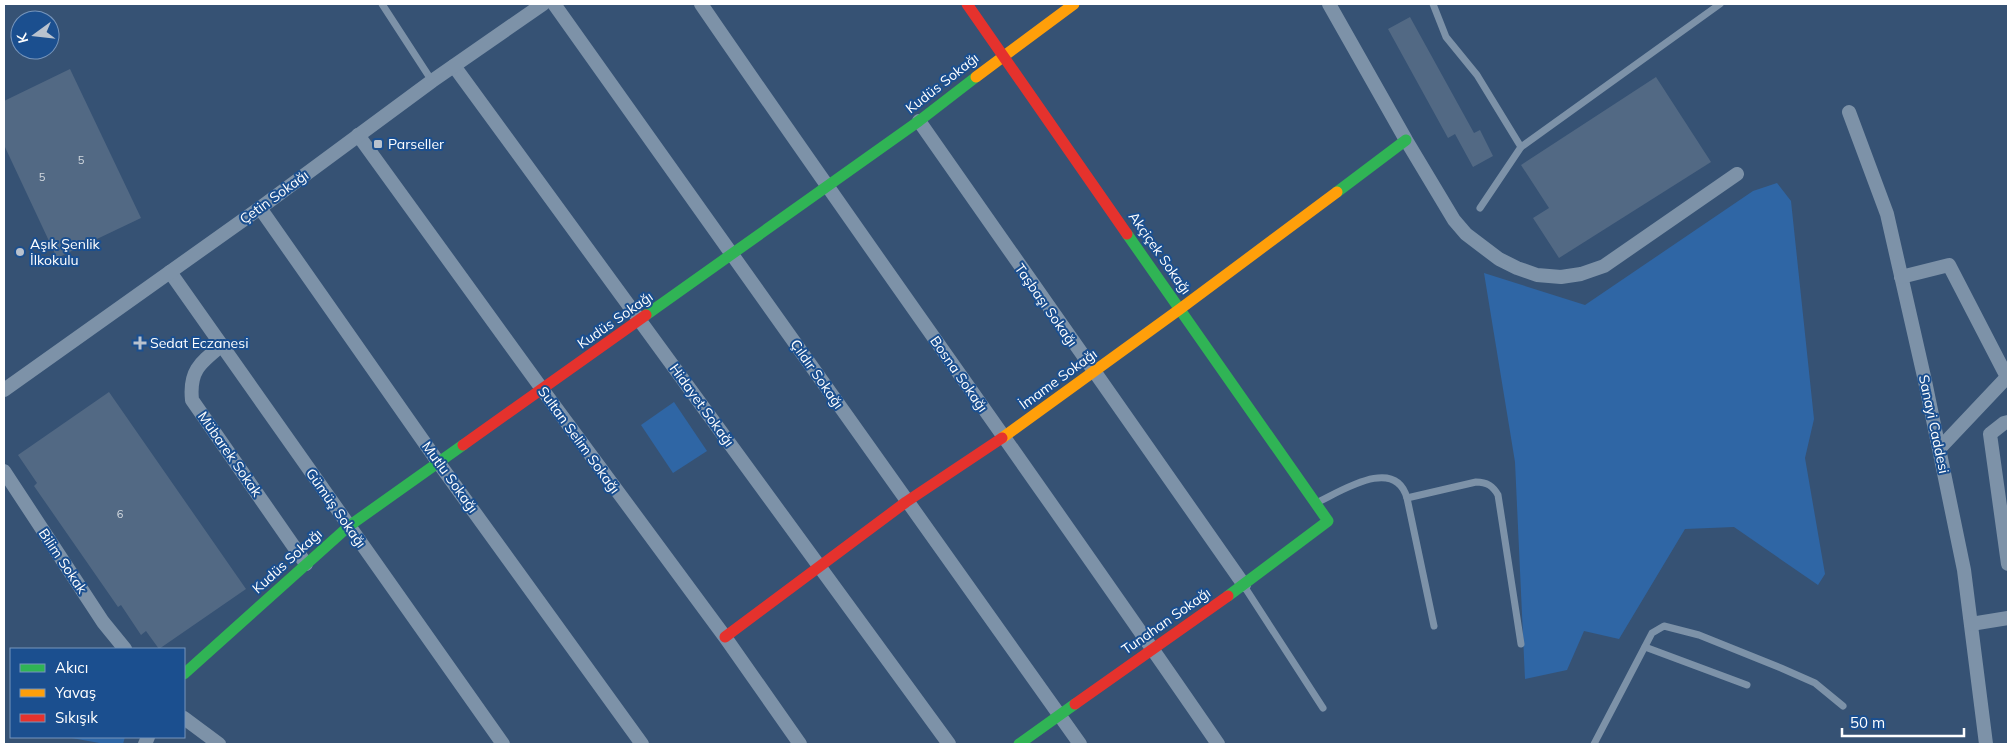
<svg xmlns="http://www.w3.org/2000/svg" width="2012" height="748" font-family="Mulish,sans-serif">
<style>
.green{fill:#2f66a5}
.building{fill:#526984}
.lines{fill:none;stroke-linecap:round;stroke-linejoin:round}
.lane{stroke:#7d92a8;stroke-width:7}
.street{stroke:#7d92a8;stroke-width:14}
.fast{stroke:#30b455;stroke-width:11}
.slow{stroke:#ff9f0a;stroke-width:11}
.jam{stroke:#e5322d;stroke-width:11}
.poi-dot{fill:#b9c2ce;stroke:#1b4f8f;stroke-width:2}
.labels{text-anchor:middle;stroke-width:4;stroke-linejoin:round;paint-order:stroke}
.number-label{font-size:11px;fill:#d4dae0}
.street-label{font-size:14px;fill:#fff;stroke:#1b4f8f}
.poi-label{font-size:14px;fill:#fff;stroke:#1b4f8f;text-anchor:start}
</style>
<rect width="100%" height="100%" fill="#365274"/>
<g class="green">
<path d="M1777,183L1791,201L1814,419L1805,458L1825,574L1818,585L1734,527L1685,529L1619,639L1584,631L1567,670L1525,679L1515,462L1484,273L1585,305L1753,191Z"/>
<path d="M674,402L707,451L673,473L641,425Z"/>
<path d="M66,737H125L123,744H105Z"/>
</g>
<g class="building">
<path d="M1410,17L1474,133L1480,130L1493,156L1473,167L1455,134L1448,138L1388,29Z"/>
<path d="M70,69L141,218L57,258L4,145V101Z"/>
<path d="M1656,77L1711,162L1559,258L1533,218L1549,208L1521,165Z"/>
<path d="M109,392L246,589L159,649L146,631L141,635L121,605L118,607L34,486L37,483L18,455Z"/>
</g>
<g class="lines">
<g class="lane">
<path d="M382,4L432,81"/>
<path d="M1433,4L1446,37L1477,75L1521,147L1480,208"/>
<path d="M1521,147L1720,4"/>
<path d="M1407,498L1476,482C1487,482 1493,486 1498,495L1521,644"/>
<path d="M1316,503C1340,492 1395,455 1407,498L1434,626"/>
<path d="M1244,586L1323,708"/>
<path d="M1645,647L1747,685"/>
<path d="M1594,744L1652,633L1664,626L1699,635L1781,668L1815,683L1843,706"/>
</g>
<g class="street">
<path d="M554,4L1080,744"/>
<path d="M701,4C871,252 1048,496 1218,744"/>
<path d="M1329,4L1406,140L1454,220L1466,234L1499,259L1517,268L1537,275L1561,277L1581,274L1604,266L1737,174"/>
<path d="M454,66L949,744"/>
<path d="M1849,112L1887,214L1925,381L1964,570L1986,744"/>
<path d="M919,121L1244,585"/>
<path d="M358,135L542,389L725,637L800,744"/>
<path d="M260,208L438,462L642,744"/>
<path d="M170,272L503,744"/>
<path d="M1901,277L1949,265L2007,377L1939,449"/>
<path d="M221,346C200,363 189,371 192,400L306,564"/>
<path d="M4,390L260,208L432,81L543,4"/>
<path d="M2008,422L2004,423L1990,434L2008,564"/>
<path d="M4,471L103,622L125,649"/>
<path d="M1971,624L2008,618"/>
<path d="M184,718L219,744"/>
<path d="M145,744L148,737"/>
</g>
<g class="fast">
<path d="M1337,192L1406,140"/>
<path d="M1127,234L1328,521L1228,596"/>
<path d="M646,315L919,121L976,77"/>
<path d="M184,674L349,526L463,445"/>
<path d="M1019,744L1075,704"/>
</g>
<g class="slow">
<path d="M976,77L1074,4"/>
<path d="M1002,438L1180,309L1337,192"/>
</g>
<g class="jam">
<path d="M967,4L1127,234"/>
<path d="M463,445L646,315"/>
<path d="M725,637L906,502L1002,438"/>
<path d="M1075,704L1228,596"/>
</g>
</g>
<g class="poi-dot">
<rect x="373" y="139" width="10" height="10" rx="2.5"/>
<circle cx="20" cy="252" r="5"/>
<path d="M137.5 335.5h5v5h5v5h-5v5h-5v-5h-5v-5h5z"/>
</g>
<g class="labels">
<g class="number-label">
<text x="81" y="164">5</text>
<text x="42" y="181">5</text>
<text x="120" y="518">6</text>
</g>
<g class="street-label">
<text transform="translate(942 83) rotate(-38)" y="5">Kudüs Sokağı</text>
<text transform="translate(274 197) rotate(-36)" y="5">Çetin Sokağı</text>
<text transform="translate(1160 253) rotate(55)" y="5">Akçiçek Sokağı</text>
<text transform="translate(1046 305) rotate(55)" y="5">Taşbaşı Sokağı</text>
<text transform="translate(615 320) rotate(-35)" y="5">Kudüs Sokağı</text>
<text transform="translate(817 374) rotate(55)" y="5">Çıldır Sokağı</text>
<text transform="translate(959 374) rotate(55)" y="5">Bosna Sokağı</text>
<text transform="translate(1058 379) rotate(-36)" y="5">İmame Sokağı</text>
<text transform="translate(702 405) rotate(54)" y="5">Hidayet Sokağı</text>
<text transform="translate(1934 424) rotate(78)" y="5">Sanayi Caddesi</text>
<text transform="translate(579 440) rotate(54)" y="5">Sultan Selim Sokağı</text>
<text transform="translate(230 454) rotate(55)" y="5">Mübarek Sokak</text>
<text transform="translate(450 477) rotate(54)" y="5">Mutlu Sokağı</text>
<text transform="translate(336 508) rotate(55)" y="5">Gümüş Sokağı</text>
<text transform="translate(63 561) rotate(56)" y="5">Bilim Sokak</text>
<text transform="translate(287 561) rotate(-42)" y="5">Kudüs Sokağı</text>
<text transform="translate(1166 621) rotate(-35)" y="5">Tunahan Sokağı</text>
</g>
<g class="poi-label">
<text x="388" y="149">Parseller</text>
<text x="30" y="249">Aşık Şenlik<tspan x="30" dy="16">İlkokulu</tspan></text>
<text x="150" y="348">Sedat Eczanesi</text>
</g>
</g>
<rect width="2012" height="748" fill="none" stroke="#ffffff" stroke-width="10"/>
<rect x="10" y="648" width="175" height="90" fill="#1b4f8f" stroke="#7695bc"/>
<rect x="20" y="664" width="25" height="8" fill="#30b455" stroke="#7695bc"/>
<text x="55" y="673" font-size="15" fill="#ffffff">Akıcı</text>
<rect x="20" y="689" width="25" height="8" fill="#ff9f0a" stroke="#7695bc"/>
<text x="55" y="698" font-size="15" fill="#ffffff">Yavaş</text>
<rect x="20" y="714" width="25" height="8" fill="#e5322d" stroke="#7695bc"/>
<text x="55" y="723" font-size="15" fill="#ffffff">Sıkışık</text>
<g transform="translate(35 35) rotate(255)"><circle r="24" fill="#1b4f8f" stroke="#7695bc"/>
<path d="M0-4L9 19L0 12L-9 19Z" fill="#b9c2ce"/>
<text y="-8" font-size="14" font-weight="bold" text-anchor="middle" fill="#ffffff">K</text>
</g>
<path d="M1842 728v8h122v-8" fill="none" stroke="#ffffff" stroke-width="2.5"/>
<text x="1850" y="728" font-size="15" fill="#ffffff" stroke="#1b4f8f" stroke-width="4" paint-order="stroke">50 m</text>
</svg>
